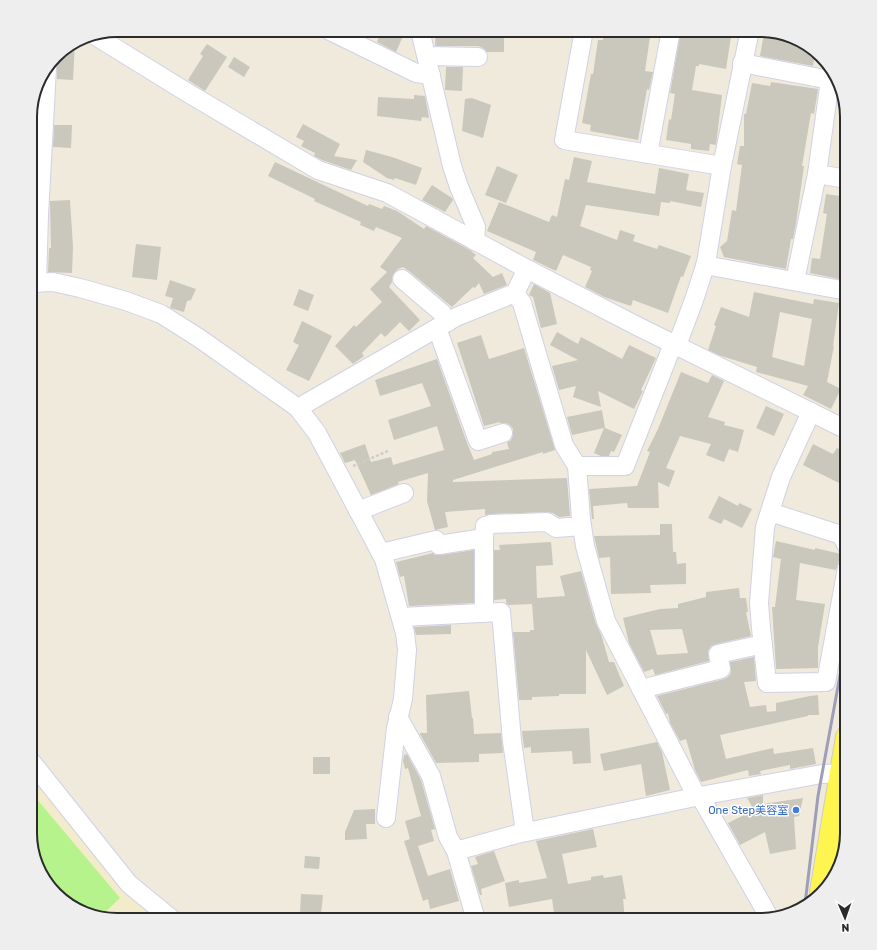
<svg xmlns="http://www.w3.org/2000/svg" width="877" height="950" font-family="Rubik,'Noto Sans JP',sans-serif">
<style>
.education{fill:#f2ecca}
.pitch{fill:#b6f38d}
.building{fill:#cac7bc;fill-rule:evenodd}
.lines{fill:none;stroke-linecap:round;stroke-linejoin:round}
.minor-casing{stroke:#d1d1e6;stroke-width:20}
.major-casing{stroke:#ccc;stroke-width:24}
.path{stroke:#ccc;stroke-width:2.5;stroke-dasharray:3 2;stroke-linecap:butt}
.minor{stroke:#fff;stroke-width:18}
.major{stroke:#fff551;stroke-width:22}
.rail{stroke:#9f9eb8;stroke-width:3}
.shop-dot{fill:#3f7fe0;stroke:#fff;stroke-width:1.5}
.labels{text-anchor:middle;stroke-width:3;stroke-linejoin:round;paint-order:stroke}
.shop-label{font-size:11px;fill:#366cbe;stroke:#fff;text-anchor:end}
.rim{fill:none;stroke:#2b2b2b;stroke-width:2}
</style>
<rect width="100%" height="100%" fill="#efeadc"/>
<path class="education" d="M30,770L164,920H117L79,911L48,886L30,833Z"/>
<path class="pitch" d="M30,791L120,898L101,916L79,911L48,886L30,833Z"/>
<g class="building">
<path d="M382,30H391L403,36L396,52L377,42Z"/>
<path d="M436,30H463V33L504,34V52H487L483,48L478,46H435Z"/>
<path d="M604,30H651L645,71L653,72L649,90L647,89L638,140L590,131L591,125L582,123L591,74H593L598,40H603Z"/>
<path d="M681,30H732L726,69L699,64V66H696L692,90L722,95L716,145L710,144L709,151L691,149V144L666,140L669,119L671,120L675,94L670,93Z"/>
<path d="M764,33L782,36V39L803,43L815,54L813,66L760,56Z"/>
<path d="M75,42L73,80L57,79V56L60,52Z"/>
<path d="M207,44L227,57L205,91L188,80L203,56L200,54Z"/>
<path d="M234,57L250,67L244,77L228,67Z"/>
<path d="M446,67H463L462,91L445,90Z"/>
<path d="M771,82L818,89L814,114L811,113L802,166H804L796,223L793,239H791L786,269L724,257L720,247L727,241L732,210L736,211L742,165L737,164L740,146H744V114H746L752,83L770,86Z"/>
<path d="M414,95L425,96L429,118L422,117L421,121L377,116L378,97L414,99Z"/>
<path d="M472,98L491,105L483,138L462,131L465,99Z"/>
<path d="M303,124L340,144L334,156L357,160L351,170L322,160L314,156L315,153L301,146L304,141L296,137Z"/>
<path d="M54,125H72L71,148L53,147Z"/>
<path d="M366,150L392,157L422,168L416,185L395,178L394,180L387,178L363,162Z"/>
<path d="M574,157L592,161L587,182L655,194L659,168L689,174L686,190L704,193L701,207L670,201V203L661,202L659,216L586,205L580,226L617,240L620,230L635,235L633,241L657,249L659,245L691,256L683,277L681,276L668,313L633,300L631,306L604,297L585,287L592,271L590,270L591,267L563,255L556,271L533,260L536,252L487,231L499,202L549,222L552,215L557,217L565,179L569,180Z"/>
<path d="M275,162L368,206L369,204L382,209L384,206L397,211L424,229L426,226L470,250L476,255L473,258L493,277L502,273L507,285L484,294L479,283L475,288L473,287L452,307L409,271L403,267L398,269L394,273L392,278V282L389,287L420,320L409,331L400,322L385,337L381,333L362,353L364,356L353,364L335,346L354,325L356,327L382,302L370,289L387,272L380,267L402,238L376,227L374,231L360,225L361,222L314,201L315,199L268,176Z"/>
<path d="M497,166L518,175L506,203L485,195Z"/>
<path d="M432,185L452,198L453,200L445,212L422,200Z"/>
<path d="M826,194L847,197V265L844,280L810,273L812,258L820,259L827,214L823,213Z"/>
<path d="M70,200L73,247L72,273L48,272L49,248H51L50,201Z"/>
<path d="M136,244L161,247L157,280L132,277Z"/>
<path d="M170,280L196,289L191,300L187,301L184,312L170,308L173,298L165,296Z"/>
<path d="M534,284L550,293L557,324L541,328L533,297L529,295Z"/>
<path d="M299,289L314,295L308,311L293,305Z"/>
<path d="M754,292L813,304L814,299L839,303L833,346H834L827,382L841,389L831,409L803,395L808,386L756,372L757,367L721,356L708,350L716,326L714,325L721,307L749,317ZM780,312L812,319L804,366L772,357Z"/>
<path d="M302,321L332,336L309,381L286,370L299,345L293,342Z"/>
<path d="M557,332L578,344L581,337L622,359L629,345L656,358L641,390L643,391L634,409L598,391L601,407L573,397L576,386L559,390L552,366L578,360L550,345Z"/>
<path d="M481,335L489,359L524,348L555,450L543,454V452L453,480V482L567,478L570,516L559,517L553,513L547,512L491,514L485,515V509L445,512L448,527L435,530L427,501L428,473L398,482L399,484L371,495L355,460L345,463L340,453L365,444L371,462L391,457L393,465L444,450L437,426L394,440L388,420L431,406L422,383L380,396L375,380L437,359L467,443L474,460L492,454V452L509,449L507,443L511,440L513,435V429L510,425L506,423H500V422L484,426L457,343Z"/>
<path d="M681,372L708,383L712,375L724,381L708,417L725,422L724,425L744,430L738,452L729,449L724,462L706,455L711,444L680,436L666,468L675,471L669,487L658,482L659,508H628L627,503L593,506L594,519H592L589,489L637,486L650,452L647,451L658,429Z"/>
<path d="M766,406L784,414L774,436L756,428Z"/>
<path d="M602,410L605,428L622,435L614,452L611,451L609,456H601L594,453L604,428L572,435L567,417Z"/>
<path d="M813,444L833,454L837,448L847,453V487L803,465Z"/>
<path d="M719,496L738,506L739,503L752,509L742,528L724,519L721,524L708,518Z"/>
<path d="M660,524H672L673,552H676L677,564L686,563V584L650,585L651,593L611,594L610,557L599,558L594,536L660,535Z"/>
<path d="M776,541L815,550V548L841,554L836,570L800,563L796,600L825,604L818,647V668L776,669L772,607H775L781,559L773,557Z"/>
<path d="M551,542L553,565L536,566L537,598L565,596L560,576L581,571L596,624L601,634L609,662H614L624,686L607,695L586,650V694H559V696L532,697V700H519L513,632H530V630H534L532,604L508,605L506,603V599L494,600V550H500L499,545Z"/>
<path d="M474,550V603L409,606L404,576L400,577L396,562L433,553L435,555H441Z"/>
<path d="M739,588L740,598H746L748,612H746L751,636L716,644L711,646L708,651L709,661L655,675L653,669L644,672L629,643L623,618L660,609L678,608V604L706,597V592ZM682,629L688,653L657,655L650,630Z"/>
<path d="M451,625V634L416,635L414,627Z"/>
<path d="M754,657L756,681L744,682L750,707L766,705L767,712L776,711V703L810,696L818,695L819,715H808V716L720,735L726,759L773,748L774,754L813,748L816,764L790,769V765L760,771L761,774L749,776L748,770L701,782L695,770L686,739L680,741L670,723L668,713L666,714L657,696L724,679L728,677L731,673L730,662Z"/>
<path d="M469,691L472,718H473L474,734L501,733L503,753L479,754V762L436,763L420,734V733H427L426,695Z"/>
<path d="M589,728L591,763L573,764L572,751L531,753V747L524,748L522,731Z"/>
<path d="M657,742L662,752L670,790L646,796L641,764L604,771L600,754Z"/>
<path d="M407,754L421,780L435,829L431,830L434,841L418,846L428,876L450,869L459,901L430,909L428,899L423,901L404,841L410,839L405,821L421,816L408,768L405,769L403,761L404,755Z"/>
<rect x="313" y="757" width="17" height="17"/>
<path d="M763,795V804L803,798L799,816L794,817L796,849L770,854L765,832L740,845L728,823L754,810L747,798Z"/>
<path d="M375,809V824H366L367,839L345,840V832L354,810Z"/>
<path d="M593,829L597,847L562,854L568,884L591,880V877L603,875L604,878L622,875L626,899H623L625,920H555L552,899L509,907L505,883L519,880V883L547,878L536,841Z"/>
<path d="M494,851L505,881L481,889L482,895H480L471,866L478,864L475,857Z"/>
<path d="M305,856L320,857L319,869L304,868Z"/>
<path d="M301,894L323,895L321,914L300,913Z"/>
</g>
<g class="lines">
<g class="minor-casing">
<g id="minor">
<path d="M328,30L416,73L431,75"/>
<path d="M420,30L452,166L459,187L476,227L475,241"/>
<path d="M584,30L564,140L722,166L706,263L694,300L677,345"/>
<path d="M94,35L188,93L318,170L387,193L527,269L637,326L847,430"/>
<path d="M427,56L478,57"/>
<path d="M742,63L830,80L817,174L795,281"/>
<path d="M648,154L671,30"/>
<path d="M722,166L750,30"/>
<path d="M817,174L847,179"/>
<path d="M705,265L847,291"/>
<path d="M402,279L442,313L448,322"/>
<path d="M30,283L53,282L80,288L126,301L161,314L199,338L298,408L317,433L384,559L405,633L407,650L403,699L396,728L386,818"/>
<path d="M37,283L39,215L47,68"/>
<path d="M515,293L522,303L564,445L577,466L581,519L585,546L606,621L697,797"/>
<path d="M437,328L478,441L503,433"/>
<path d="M298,408L456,317L515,293L527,269"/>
<path d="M811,412L781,477L765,527L759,603L761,628L767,683L826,682L847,568"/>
<path d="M577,466H625L673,344"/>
<path d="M358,511L404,493"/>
<path d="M770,512L841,535L847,546"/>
<path d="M381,553L436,540L439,545L484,538"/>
<path d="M484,613V538L485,526L491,524L547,522L556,528L582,526"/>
<path d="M401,617L501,612L512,741L525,832"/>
<path d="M641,689L721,669L718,654L763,644"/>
<path d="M398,717L431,776L448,837L456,851L476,920"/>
<path d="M30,760L129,884L173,920"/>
<path d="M700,796L769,917"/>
<path d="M456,851L517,834L700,796L822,774L847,773"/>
</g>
</g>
<g class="major-casing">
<path id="major" d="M821,892L847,737"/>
</g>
<path class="path" d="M353,466L388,451"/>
<use href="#minor" class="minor"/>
<use href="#major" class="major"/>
<path class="rail" d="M805,904L818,796L847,637"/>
</g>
<circle class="shop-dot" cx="796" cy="810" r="4"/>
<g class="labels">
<g class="shop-label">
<text x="788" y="814">One Step美容室</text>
</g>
</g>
<path d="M0 0H877V950H0ZM117 37H760A80 80 0 0 1 840 117V833A80 80 0 0 1 760 913H117A80 80 0 0 1 37 833V117A80 80 0 0 1 117 37Z" fill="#eee" fill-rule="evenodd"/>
<path class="rim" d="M117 37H760A80 80 0 0 1 840 117V833A80 80 0 0 1 760 913H117A80 80 0 0 1 37 833V117A80 80 0 0 1 117 37Z"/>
<g transform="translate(845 918) rotate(178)" stroke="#ffffff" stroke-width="3" paint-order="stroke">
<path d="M0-3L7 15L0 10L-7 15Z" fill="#2b2b2b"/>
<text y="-6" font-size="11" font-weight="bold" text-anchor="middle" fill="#2b2b2b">N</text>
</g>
</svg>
